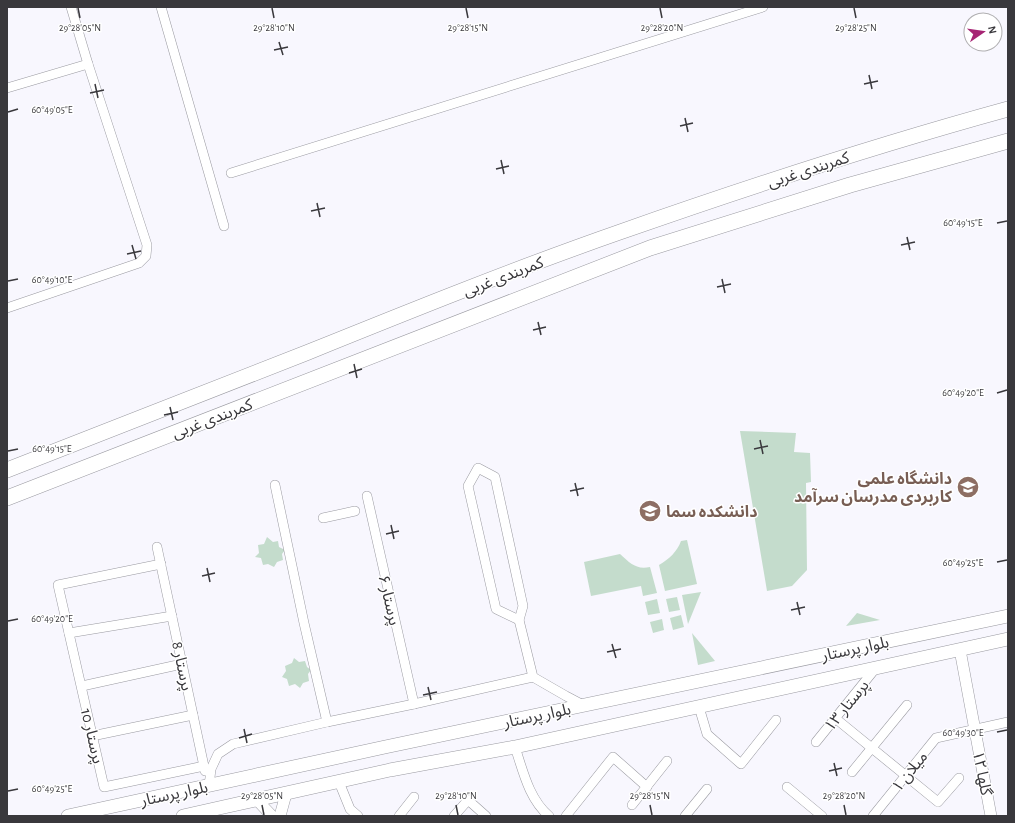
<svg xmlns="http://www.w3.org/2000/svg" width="1015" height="823" font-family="'Alegreya Sans','Noto Sans Arabic',sans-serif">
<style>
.green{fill:#c4dccc}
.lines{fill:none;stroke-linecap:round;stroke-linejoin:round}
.minor-casing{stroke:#9a9aa1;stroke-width:10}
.tertiary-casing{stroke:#9a9aa1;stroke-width:12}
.secondary-casing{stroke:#9a9aa1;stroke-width:14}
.trunk-casing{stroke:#9a9aa1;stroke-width:16}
.minor{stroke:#fff;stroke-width:9}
.tertiary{stroke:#fff;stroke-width:11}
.secondary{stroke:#fff;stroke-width:13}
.trunk{stroke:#fff;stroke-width:15}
.ticks{fill:none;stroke:#39383c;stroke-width:1.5}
.labels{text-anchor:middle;stroke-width:3;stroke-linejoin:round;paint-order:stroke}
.street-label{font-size:16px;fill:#39383c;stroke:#fff}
.education-label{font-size:16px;font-weight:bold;fill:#785e54;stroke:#fff;text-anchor:end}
.ticks-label{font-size:10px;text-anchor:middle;fill:#39383c;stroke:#fff;stroke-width:3;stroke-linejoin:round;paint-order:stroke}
</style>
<rect width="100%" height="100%" fill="#f8f7fe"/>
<g class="green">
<path d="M740,431L796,433L794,452L810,453L811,482L806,483L807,570L792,586L767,591Z"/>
<path d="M267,537L273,542L278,541L279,547L285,550L282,554L283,560L277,562L274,567L268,564L263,565L261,558L255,557L259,553L258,545L264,544Z"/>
<path d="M687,540L697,584L665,591L659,565C669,559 677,552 681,541Z"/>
<path d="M620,554C630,563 636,570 650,567L657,593L643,596L641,586L591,596L584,562Z"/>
<path d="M701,592L688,624L682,595Z"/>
<path d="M677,597L680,610L669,612L666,599Z"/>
<path d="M657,599L660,613L648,615L645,602Z"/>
<path d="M857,613L880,620L846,626Z"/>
<path d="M681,615L684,627L673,630L670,618Z"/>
<path d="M662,619L664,630L653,633L650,622Z"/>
<path d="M692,633L715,661L698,665Z"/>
<path d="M294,658L299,662L305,661L307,667L311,670L308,674L309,681L303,683L300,688L295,684L289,686L287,679L282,677L286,671L285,666L292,663Z"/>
</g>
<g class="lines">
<g class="minor-casing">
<g id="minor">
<path d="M161,7L224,226"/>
<path d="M7,88L88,64"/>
<path d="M231,173L763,7"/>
<path d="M7,308L139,263L146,256L147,245L88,64L71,7"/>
<path d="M478,468L495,477L523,606L519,620L496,609L468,486Z"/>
<path d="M275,485L304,623L327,722"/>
<path d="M367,496L414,704"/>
<path d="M323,518L355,511"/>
<path d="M157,547L205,771"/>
<path d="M161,564L58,585L104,787L204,766"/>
<path d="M519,620L533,677L566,696L583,705"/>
<path d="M69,633L172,616"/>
<path d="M82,686L182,664"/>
<path d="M699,707L707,734L741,764L776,720"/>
<path d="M835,718L938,802L959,778"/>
<path d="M92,736L193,715"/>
<path d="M816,742L875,669"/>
<path d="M515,747C523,771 529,799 549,816"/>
<path d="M852,772L907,705"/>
<path d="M339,782L350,809L358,816"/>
<path d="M209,786L211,769L218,754L233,744L327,722L414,704L533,677"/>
<path d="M787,787L822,816"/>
<path d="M632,805L667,761"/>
<path d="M399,816L414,797"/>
<path d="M454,816L468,800L486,816"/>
<path d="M566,816L613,757L647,787"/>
<path d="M685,816L707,789"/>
<path d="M873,816L936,738L1008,722"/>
</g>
</g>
<g class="tertiary-casing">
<g id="tertiary">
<path d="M960,650L991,816"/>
<path d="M257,800L272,816"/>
<path d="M280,816L286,794"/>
</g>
</g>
<g class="secondary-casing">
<g id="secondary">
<path d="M68,816L385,747L1008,616"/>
<path d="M183,816L390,770L515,747L1008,639"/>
</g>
</g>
<g class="trunk-casing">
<g id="trunk">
<path d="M7,470C107,431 206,392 306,353C410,311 514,269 620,232C748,187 877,145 1008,109"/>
<path d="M7,498L650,248L850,185L1008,141"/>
</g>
</g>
<use href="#minor" class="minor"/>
<use href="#tertiary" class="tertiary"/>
<use href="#secondary" class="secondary"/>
<use href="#trunk" class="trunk"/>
</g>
<path class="ticks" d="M78,8L80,18M272,8L274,18M466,8L468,18M660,8L662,18M854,8L856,18M279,42L283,55M274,50L288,47M869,75L872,89M95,84L98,98M864,84L878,81M90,93L104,90M8,112L18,109M685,118L688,132M680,126L693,123M501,160L504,174M496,169L509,166M317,203L320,217M311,211L325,208M997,223L1007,221M907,237L910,250M132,245L136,259M901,245L915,242M127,254L141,251M722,279L725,293M8,281L18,279M717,287L731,284M538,322L541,335M533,330L546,327M354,364L357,378M349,373L362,369M997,393L1007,390M170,407L173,420M164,415L178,412M760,440L763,454M754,449L768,446M8,451L18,449M575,483L578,496M570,491L584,488M391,525L394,539M386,534L399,531M997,562L1007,560M207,568L210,582M202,576L215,573M797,602L800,615M791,610L805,607M8,621L18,619M612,644L616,658M607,652L621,649M428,687L431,700M423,695L437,692M244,729L247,743M997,732L1007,730M239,738L252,734M834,763L837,776M829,771L842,768M8,791L18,789M262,805L264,815M456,805L458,815M650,805L652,815M844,805L846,815"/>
<defs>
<g id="university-disc" transform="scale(1.15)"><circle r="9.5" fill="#8d6e63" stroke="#fff"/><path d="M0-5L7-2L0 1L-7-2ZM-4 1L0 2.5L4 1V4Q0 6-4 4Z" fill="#fff"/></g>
</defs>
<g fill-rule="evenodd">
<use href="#university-disc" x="968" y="487"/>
<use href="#university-disc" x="650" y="511"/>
</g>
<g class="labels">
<g class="street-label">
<text transform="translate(808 169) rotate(-18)" y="6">کمربندی غربی</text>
<text transform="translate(503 276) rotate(-21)" y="6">کمربندی غربی</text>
<text transform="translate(212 418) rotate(-21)" y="6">کمربندی غربی</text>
<text transform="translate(390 600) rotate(77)" y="6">پرستار ۶</text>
<text transform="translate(855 648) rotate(-12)" y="6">بلوار پرستار</text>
<text transform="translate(183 666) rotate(78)" y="6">پرستار 8</text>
<text transform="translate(846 705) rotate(-51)" y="6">پرستار ۱۳</text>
<text transform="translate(537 715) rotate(-12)" y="6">بلوار پرستار</text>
<text transform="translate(93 736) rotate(77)" y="6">پرستار 10</text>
<text transform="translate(909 771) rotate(-51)" y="6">میلان ۱</text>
<text transform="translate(983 773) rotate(79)" y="6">گلها ۱۲</text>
<text transform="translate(174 793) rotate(-12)" y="6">بلوار پرستار</text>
</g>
<g class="education-label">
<text x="952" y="484">دانشگاه علمی<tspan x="952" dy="18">کاربردی مدرسان سرآمد</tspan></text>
<text x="666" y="517" text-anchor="start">دانشکده سما</text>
</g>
</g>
<g class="ticks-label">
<text x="80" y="31">29°28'05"N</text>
<text x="274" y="31">29°28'10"N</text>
<text x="468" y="31">29°28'15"N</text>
<text x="662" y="31">29°28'20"N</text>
<text x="856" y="31">29°28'25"N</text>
<text x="52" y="113">60°49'05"E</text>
<text x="963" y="226">60°49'15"E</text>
<text x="52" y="283">60°49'10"E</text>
<text x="963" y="396">60°49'20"E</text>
<text x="52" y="452">60°49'15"E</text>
<text x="963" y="566">60°49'25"E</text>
<text x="52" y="622">60°49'20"E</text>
<text x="963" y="736">60°49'30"E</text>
<text x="52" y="792">60°49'25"E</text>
<text x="262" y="799">29°28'05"N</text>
<text x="456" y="799">29°28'10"N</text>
<text x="650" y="799">29°28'15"N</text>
<text x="844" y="799">29°28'20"N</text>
</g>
<rect width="1015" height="823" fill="none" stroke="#39383c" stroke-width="16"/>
<g transform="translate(983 32) rotate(77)"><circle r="19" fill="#ffffff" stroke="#b0afb1"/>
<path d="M0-3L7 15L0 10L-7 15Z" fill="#a62574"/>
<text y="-6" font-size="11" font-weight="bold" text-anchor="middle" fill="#39383c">N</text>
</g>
</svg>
